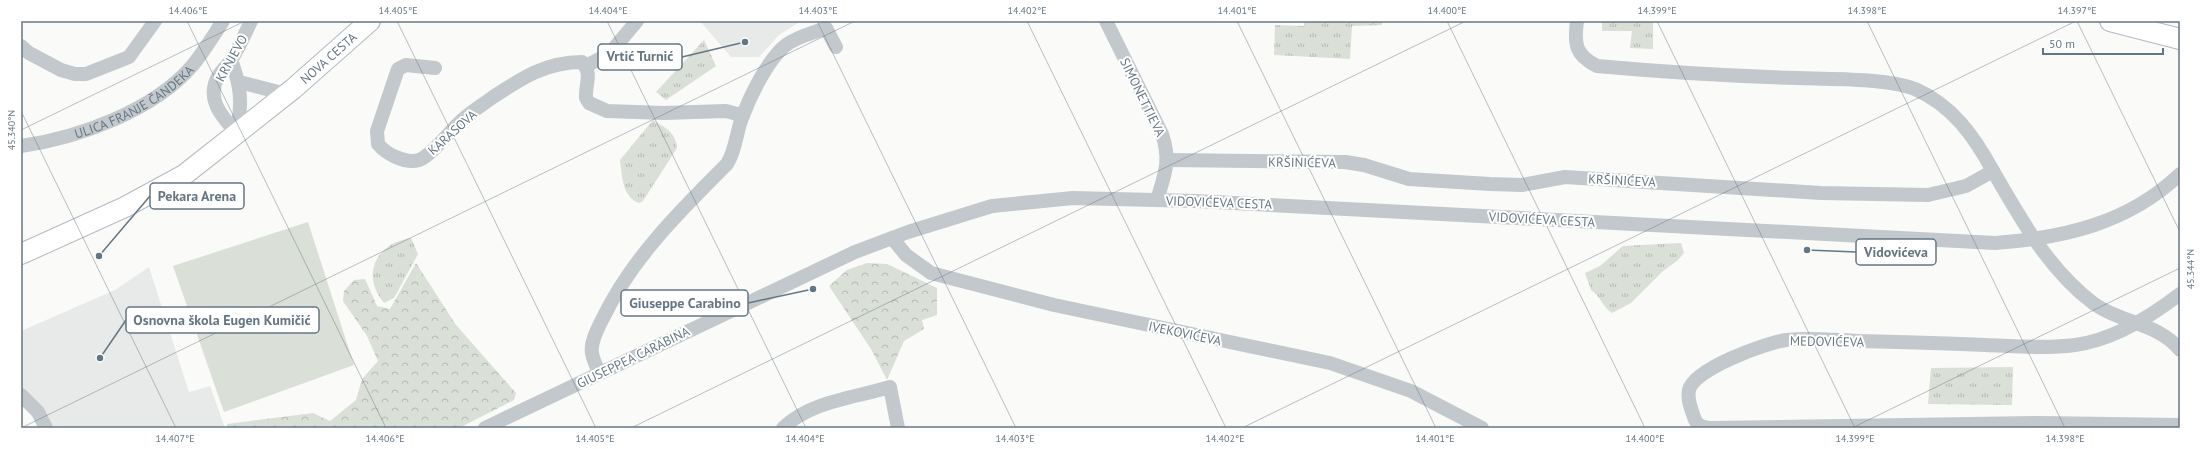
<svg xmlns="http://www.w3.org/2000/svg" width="2201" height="449" font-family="'PT Sans',sans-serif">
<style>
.built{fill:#e8e9e9}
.grass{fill:url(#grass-tufts)}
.forest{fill:url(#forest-crowns)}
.garden{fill:#dadfd7}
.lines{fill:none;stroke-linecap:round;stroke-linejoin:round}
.secondary-casing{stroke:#b3babf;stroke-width:22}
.street{stroke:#c3c8cc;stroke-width:14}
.secondary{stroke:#fff;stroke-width:20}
.ticks{fill:none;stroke:#657683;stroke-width:1;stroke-opacity:0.45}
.labels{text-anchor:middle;stroke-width:4;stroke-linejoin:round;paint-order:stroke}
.street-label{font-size:13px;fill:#657683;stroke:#fff}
.leader{fill:none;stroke:#657683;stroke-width:1.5}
.callout-dot{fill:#657683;stroke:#fff;stroke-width:1.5}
.callout{fill:#fff;stroke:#657683;stroke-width:1.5}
.callout-label{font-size:14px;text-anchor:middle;font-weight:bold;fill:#657683}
.neatline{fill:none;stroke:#657683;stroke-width:1.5}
.ticks-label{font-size:10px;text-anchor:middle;fill:#657683}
</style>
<defs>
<pattern id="grass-tufts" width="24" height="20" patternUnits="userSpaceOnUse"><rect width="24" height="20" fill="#dadfd7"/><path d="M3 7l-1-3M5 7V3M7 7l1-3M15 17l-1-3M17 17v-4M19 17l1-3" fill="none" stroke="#b4b9b4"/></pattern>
<pattern id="forest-crowns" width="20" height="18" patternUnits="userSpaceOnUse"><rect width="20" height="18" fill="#dadfd7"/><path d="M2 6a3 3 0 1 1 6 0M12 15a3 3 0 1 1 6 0" fill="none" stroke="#b4b9b4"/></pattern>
</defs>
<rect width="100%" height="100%" fill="#fafaf8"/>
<g class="built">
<path d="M700,21H801L779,35L759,57H731Z"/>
<path d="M149,267L189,392L210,386L225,428H51L21,391V331L115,290Z"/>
</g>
<g class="grass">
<path d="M1304,21H1382V25L1352,26L1350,59L1274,55L1275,25L1304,26Z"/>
<path d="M1602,21H1653V49L1630,48L1632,31H1602Z"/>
<path d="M704,40L716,66L666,100L656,92Z"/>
<path d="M653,120C665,128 676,132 677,148L643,201L639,203C622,197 622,175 620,160Z"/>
<path d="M411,238L418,254L394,298L384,303C360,274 377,243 411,238Z"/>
<path d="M1681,243L1684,253L1678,260L1662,272L1631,303L1612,313C1602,306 1601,297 1591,290L1585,273L1600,266L1623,246Z"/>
<path d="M2013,367L2012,405L1928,404L1931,368Z"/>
</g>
<g class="forest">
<path d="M416,263L456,325L516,393L514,400L459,428H227V424L313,413L330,421L356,400L362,379L378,361L367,336L343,301L344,291L354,280L365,279L377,306L390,309Z"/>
<path d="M867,263L887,264L937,288V315L922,320L924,329L904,341L887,380L871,349L829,286L847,270Z"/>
</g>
<path class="garden" d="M308,222L354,365L224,412L173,266Z"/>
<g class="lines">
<g class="secondary-casing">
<g id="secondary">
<path d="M2110,21L2180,39"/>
<path id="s2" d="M21,254L125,207L184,175L293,89L370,21"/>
</g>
</g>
<g class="street">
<path d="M1106,21L1162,134C1171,160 1165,174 1157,200"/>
<path d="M1577,21C1574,44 1575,55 1597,66C1663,72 1730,76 1797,78C1828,79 1887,78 1915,89C1952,105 1974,136 1993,171"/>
<path d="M21,46L29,53L61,70L75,74H86L129,57L155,21"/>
<path d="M231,60C241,86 243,105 236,132"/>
<path d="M586,66L609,54L637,21"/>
<path d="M435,68L406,65L398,69L377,131L378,144C386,154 405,164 419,160C430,156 448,134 457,125C467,114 481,106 493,97C522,78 546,62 582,62C593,73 585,84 586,98L589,103L607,111L664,113L726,111L737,114L741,118"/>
<path d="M239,82L286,94"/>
<path d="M236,132C221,116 205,98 219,75C223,69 228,65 231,60C239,48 245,34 251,21"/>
<path id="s1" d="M21,146C78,138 153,111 192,66C203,53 213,36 223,21"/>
<path d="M1168,160L1345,162L1364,165L1409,179L1490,184L1522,185L1565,177L1821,193L1928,195L1966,186L1993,171C2020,218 2049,270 2093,303C2120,323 2159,323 2180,350"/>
<path d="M892,238L906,255L931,273L1054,305L1330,363L1411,391L1482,428"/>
<path d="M2180,294C2150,317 2113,340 2075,345C2045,349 2014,346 1985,345C1942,343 1900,342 1858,341C1834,340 1810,337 1786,340C1765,343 1694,369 1689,390C1687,399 1691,409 1694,417C1696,425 1702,427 1709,428L2040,423L2180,425"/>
<path d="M599,373C597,367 593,360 592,353C590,342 598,328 603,318C632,258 680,211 727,164C736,150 736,133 742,118C750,96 768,59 786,45C798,36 813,33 826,28L836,47"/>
<path d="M21,395L38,412L46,428"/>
<path d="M485,428L855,252L908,232L992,206L1073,198L1195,201L1995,243C2064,238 2129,223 2180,174"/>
<path d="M783,428C811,401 854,398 890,387L898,428"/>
</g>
<use href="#secondary" class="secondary"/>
</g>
<path class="ticks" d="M187,21L386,428M397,21L596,428M607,21L806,428M817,21L1016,428M1027,21L1226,428M1237,21L1436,428M1447,21L1645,428M1657,21L1855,428M1867,21L2065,428M2077,21L2180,232M21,111L176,428M21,130L245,21M21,428L855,21M631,428L1466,21M1242,428L2076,21M1852,428L2180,268"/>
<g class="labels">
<g class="street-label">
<text transform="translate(231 58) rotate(-61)" y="5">KRNJEVO</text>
<text dy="5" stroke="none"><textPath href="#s2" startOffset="367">NOVA CESTA</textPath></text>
<text transform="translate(1143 97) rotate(64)" y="5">SIMONETTIEVA</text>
<text dy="5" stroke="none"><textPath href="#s1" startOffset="123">ULICA FRANJE ČANDEKA</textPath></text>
<text transform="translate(452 132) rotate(-42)" y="5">KARASOVA</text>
<text transform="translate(1302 162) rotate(1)" y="5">KRŠINIĆEVA</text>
<text transform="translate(1622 180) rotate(3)" y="5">KRŠINIĆEVA</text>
<text transform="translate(1219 202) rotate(2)" y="5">VIDOVIĆEVA CESTA</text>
<text transform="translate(1542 219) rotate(3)" y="5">VIDOVIĆEVA CESTA</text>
<text transform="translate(1185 333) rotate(12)" y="5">IVEKOVIĆEVA</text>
<text transform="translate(1827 341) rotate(1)" y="5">MEDOVIĆEVA</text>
<text transform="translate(633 357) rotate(-26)" y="5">GIUSEPPEA CARABINA</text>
</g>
</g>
<path class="leader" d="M745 42L682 57M99 256L150 196M1807 250L1856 252M813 289L748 303M100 358L126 320"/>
<g class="callout-dot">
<circle cx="745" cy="42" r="4"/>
<circle cx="99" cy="256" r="4"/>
<circle cx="1807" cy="250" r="4"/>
<circle cx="813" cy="289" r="4"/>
<circle cx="100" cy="358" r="4"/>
</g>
<g class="callout">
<rect x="598" y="44" width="84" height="26" rx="4"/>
<rect x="150" y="183" width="94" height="26" rx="4"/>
<rect x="1856" y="239" width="80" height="26" rx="4"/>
<rect x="621" y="290" width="127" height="26" rx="4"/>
<rect x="126" y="307" width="193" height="26" rx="4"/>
</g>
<g class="callout-label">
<text x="640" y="61">Vrtić Turnić</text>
<text x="197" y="201">Pekara Arena</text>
<text x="1896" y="257">Vidovićeva</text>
<text x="685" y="308">Giuseppe Carabino</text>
<text x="222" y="325">Osnovna škola Eugen Kumičić</text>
</g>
<rect width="2201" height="449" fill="none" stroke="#ffffff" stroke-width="44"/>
<path d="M2043 48v6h120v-6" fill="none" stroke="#657683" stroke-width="2"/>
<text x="2049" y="48" font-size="12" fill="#657683" stroke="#ffffff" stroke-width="3" paint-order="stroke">50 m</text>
<rect x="22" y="22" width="2157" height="405" class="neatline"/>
<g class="ticks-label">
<text x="188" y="14">14.406°E</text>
<text x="398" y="14">14.405°E</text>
<text x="608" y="14">14.404°E</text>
<text x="818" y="14">14.403°E</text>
<text x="1027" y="14">14.402°E</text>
<text x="1237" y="14">14.401°E</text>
<text x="1447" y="14">14.400°E</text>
<text x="1657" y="14">14.399°E</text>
<text x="1867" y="14">14.398°E</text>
<text x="2077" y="14">14.397°E</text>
<text transform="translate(11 130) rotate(-90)" y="4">45.340°N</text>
<text transform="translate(2190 269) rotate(-90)" y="4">45.344°N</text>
<text x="175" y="442">14.407°E</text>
<text x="385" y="442">14.406°E</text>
<text x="595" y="442">14.405°E</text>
<text x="805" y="442">14.404°E</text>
<text x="1015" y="442">14.403°E</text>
<text x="1225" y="442">14.402°E</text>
<text x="1435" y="442">14.401°E</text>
<text x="1645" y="442">14.400°E</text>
<text x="1855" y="442">14.399°E</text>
<text x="2065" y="442">14.398°E</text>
</g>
</svg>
